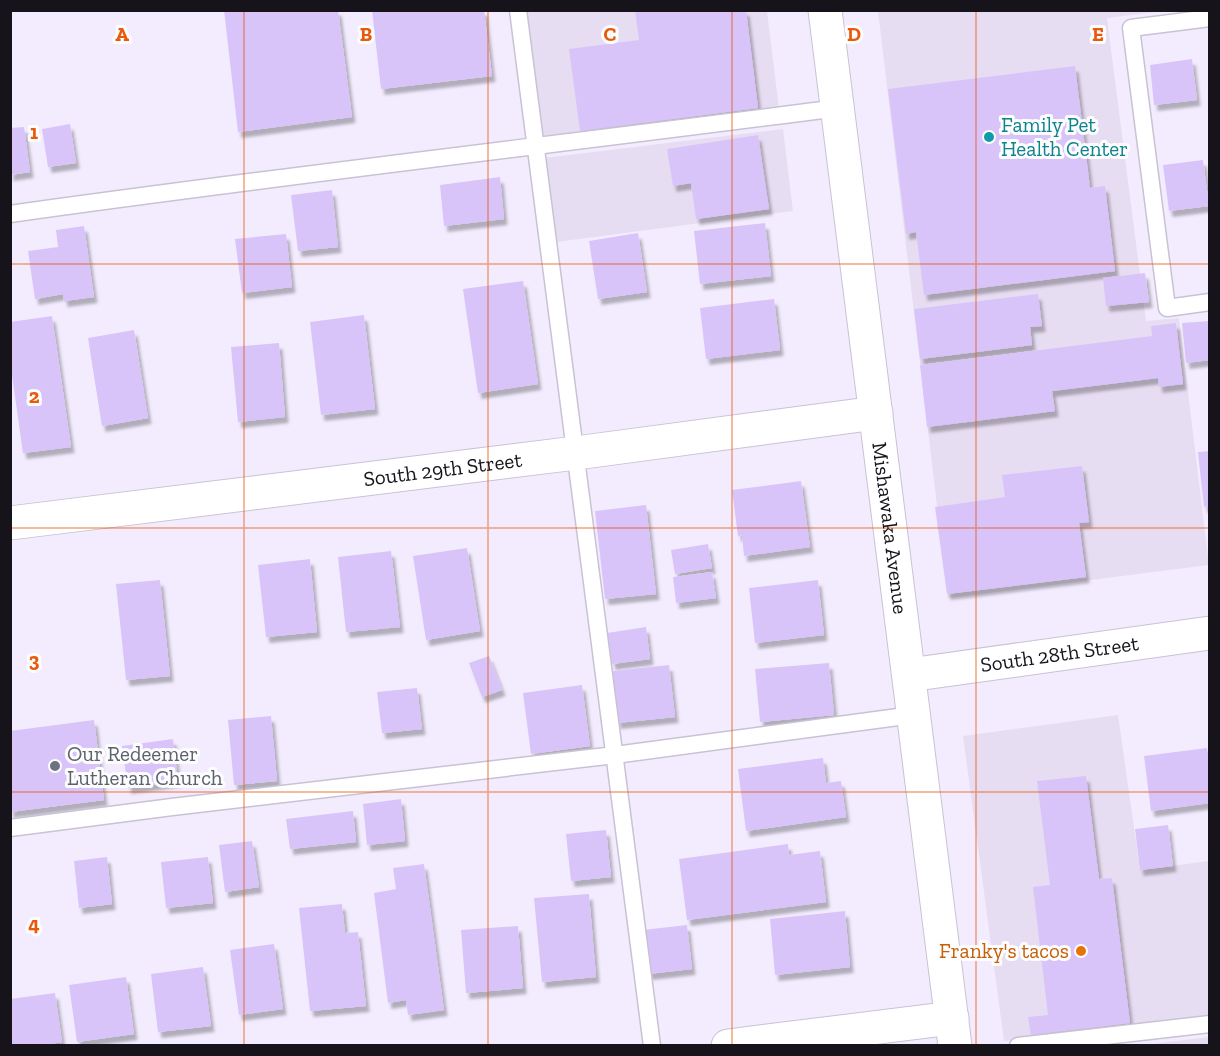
<svg xmlns="http://www.w3.org/2000/svg" width="1220" height="1056" font-family="'Zilla Slab',serif">
<style>
.commercial{fill:#e7ddf2}
.building{fill:#d9c4fa;filter:url(#shadow)}
.lines{fill:none;stroke-linecap:round;stroke-linejoin:round}
.lane-casing{stroke:#c9c2d4;stroke-width:19}
.street-casing{stroke:#c9c2d4;stroke-width:35}
.secondary-casing{stroke:#c9c2d4;stroke-width:35}
.lane{stroke:#fff;stroke-width:16}
.street{stroke:#fff;stroke-width:33}
.secondary{stroke:#fff;stroke-width:33}
.grid{fill:none;stroke:#e8590c;stroke-width:1.5;stroke-opacity:0.55}
.culture-dot{fill:#0f9aa8;stroke:#fdfdfd;stroke-width:2}
.worship-dot{fill:#6b7280;stroke:#fdfdfd;stroke-width:2}
.food-dot{fill:#e8710a;stroke:#fdfdfd;stroke-width:2}
.labels{text-anchor:middle;stroke-width:6;stroke-linejoin:round;paint-order:stroke}
.culture-label{font-size:21px;fill:#0d838f;stroke:#fdfdfd;text-anchor:start}
.street-label{font-size:21px;fill:#16131a;stroke:#fdfdfd}
.worship-label{font-size:21px;fill:#5b616d;stroke:#fdfdfd;text-anchor:start}
.food-label{font-size:21px;fill:#c56008;stroke:#fdfdfd;text-anchor:end}
.grid-label{font-size:20px;text-anchor:middle;font-weight:bold;fill:#e8590c;stroke:#fdfdfd;stroke-width:6;stroke-linejoin:round;paint-order:stroke}
</style>
<defs>
<filter id="shadow"><feDropShadow dx="3.5" dy="6" stdDeviation="1.5" flood-color="#0004"/></filter>
</defs>
<rect width="100%" height="100%" fill="#f3ecff"/>
<g class="commercial">
<path d="M526,11H767L779,109L543,139Z"/>
<path d="M878,11H1164L1107,18L1146,321L1179,318L1209,565L948,598Z"/>
<path d="M783,129L793,211L556,242L544,158Z"/>
<path d="M1118,715L1140,870L1209,861V1015L1004,1041L963,736Z"/>
<path d="M1209,1037V1045H1143Z"/>
</g>
<g class="building">
<path d="M224,10H338L352,117L238,132Z"/>
<path d="M372,10H484L492,76L381,89Z"/>
<path d="M635,10H746L758,108L580,131L569,49L639,40Z"/>
<path d="M1192,59L1197,100L1154,105L1150,65Z"/>
<path d="M1075,66L1090,188L1105,186L1115,271L924,295L916,232L906,234L888,89Z"/>
<path d="M70,124L76,163L48,167L42,129Z"/>
<path d="M24,127L30,172L10,175V128Z"/>
<path d="M758,135L769,209L696,219L691,183L673,186L667,149Z"/>
<path d="M1203,160L1209,206L1169,211L1163,165Z"/>
<path d="M500,177L504,219L444,226L440,185Z"/>
<path d="M332,190L338,247L298,251L291,195Z"/>
<path d="M765,223L771,276L700,284L694,231Z"/>
<path d="M84,226L94,297L64,301L63,294L35,299L28,251L58,247L56,230Z"/>
<path d="M638,233L647,292L598,299L589,241Z"/>
<path d="M286,234L292,287L242,293L235,239Z"/>
<path d="M1145,273L1149,302L1106,306L1103,278Z"/>
<path d="M523,281L538,384L478,393L463,289Z"/>
<path d="M1038,294L1042,326L1030,327L1032,345L920,359L914,309Z"/>
<path d="M774,299L780,350L706,359L700,308Z"/>
<path d="M364,315L375,409L321,415L310,322Z"/>
<path d="M52,316L71,447L23,453L10,361V322Z"/>
<path d="M1210,321V360L1186,363L1182,323Z"/>
<path d="M1176,323L1183,384L1159,387L1158,378L1052,391L1055,411L927,427L920,365L1152,336L1151,326Z"/>
<path d="M134,330L148,418L102,426L88,338Z"/>
<path d="M279,343L285,417L238,422L231,347Z"/>
<path d="M1210,451V506L1204,507L1198,452Z"/>
<path d="M1082,466L1089,522L1079,523L1086,577L947,594L935,507L1005,497L1002,475Z"/>
<path d="M801,481L810,547L744,556L742,535L738,536L732,490Z"/>
<path d="M646,505L656,594L605,599L595,511Z"/>
<path d="M708,544L712,568L675,574L671,550Z"/>
<path d="M467,548L480,631L426,640L413,556Z"/>
<path d="M391,551L400,627L346,632L338,557Z"/>
<path d="M310,559L317,632L266,637L258,565Z"/>
<path d="M712,572L716,598L676,603L673,577Z"/>
<path d="M160,580L170,676L126,680L116,584Z"/>
<path d="M818,580L824,635L755,643L749,588Z"/>
<path d="M646,627L650,659L612,664L607,633Z"/>
<path d="M489,656L502,690L482,697L469,663Z"/>
<path d="M829,663L834,715L760,722L755,669Z"/>
<path d="M669,665L675,717L617,723L612,671Z"/>
<path d="M582,685L590,746L531,754L523,693Z"/>
<path d="M417,688L422,729L382,733L377,692Z"/>
<path d="M271,716L277,781L234,785L228,720Z"/>
<path d="M94,720L104,800L10,812V731Z"/>
<path d="M173,739L178,781L128,788L122,746Z"/>
<path d="M1207,748L1210,765V803L1151,811L1144,756Z"/>
<path d="M823,758L826,783L841,781L846,817L746,831L738,769Z"/>
<path d="M1086,776L1099,879L1112,878L1130,1023L1031,1035L1028,1017L1048,1015L1033,887L1050,885L1037,781Z"/>
<path d="M401,799L405,841L367,845L363,804Z"/>
<path d="M353,811L356,842L290,849L286,819Z"/>
<path d="M1168,825L1173,866L1140,870L1135,829Z"/>
<path d="M606,830L611,877L571,881L566,834Z"/>
<path d="M252,841L259,887L225,892L219,845Z"/>
<path d="M788,844L789,855L820,851L826,902L687,920L679,859Z"/>
<path d="M107,857L112,904L79,908L74,861Z"/>
<path d="M208,857L213,903L166,908L161,862Z"/>
<path d="M424,864L444,1010L408,1015L406,1000L388,1003L374,893L396,889L393,868Z"/>
<path d="M589,894L596,977L542,982L534,898Z"/>
<path d="M342,904L345,933L358,932L366,1006L310,1011L299,908Z"/>
<path d="M845,911L850,967L775,975L770,919Z"/>
<path d="M687,925L692,969L648,974L643,930Z"/>
<path d="M518,926L523,988L466,993L461,930Z"/>
<path d="M274,944L283,1009L239,1015L230,950Z"/>
<path d="M203,967L211,1026L158,1032L151,974Z"/>
<path d="M126,977L134,1034L77,1042L69,985Z"/>
<path d="M55,993L62,1042L37,1046H10V999Z"/>
</g>
<g class="lines">
<g class="lane-casing">
<g id="lane">
<path d="M518,10L652,1046"/>
<path d="M1210,18L1131,28L1167,308L1210,302"/>
<path d="M10,214C286,175 562,144 838,108"/>
<path d="M10,828L172,807L615,755L913,715"/>
<path d="M1018,1046L1210,1024"/>
</g>
</g>
<g class="street-casing">
<g id="street">
<path id="s1" d="M10,523L576,453L876,413"/>
<path id="s2" d="M909,675L1210,633"/>
<path d="M728,1046L952,1018"/>
</g>
</g>
<g class="secondary-casing">
<g id="secondary">
<path id="s3" d="M825,10L955,1046"/>
</g>
</g>
<use href="#lane" class="lane"/>
<use href="#street" class="street"/>
<use href="#secondary" class="secondary"/>
</g>
<path class="grid" d="M244,10V1046M488,10V1046M732,10V1046M976,10V1046M10,264H1210M10,528H1210M10,792H1210"/>
<circle class="culture-dot" cx="989" cy="137" r="6"/>
<circle class="worship-dot" cx="55" cy="766" r="6"/>
<circle class="food-dot" cx="1081" cy="951" r="6"/>
<g class="labels">
<g class="culture-label">
<text x="1001" y="132">Family Pet<tspan x="1001" dy="24">Health Center</tspan></text>
</g>
<g class="street-label">
<text dy="7" stroke="none"><textPath href="#s1" startOffset="436">South 29th Street</textPath></text>
<text dy="7" stroke="none"><textPath href="#s3" startOffset="522">Mishawaka Avenue</textPath></text>
<text dy="7" stroke="none"><textPath href="#s2" startOffset="152">South 28th Street</textPath></text>
</g>
<g class="worship-label">
<text x="67" y="761">Our Redeemer<tspan x="67" dy="24">Lutheran Church</tspan></text>
</g>
<g class="food-label">
<text x="1069" y="958">Franky's tacos</text>
</g>
</g>
<g class="grid-label">
<text x="122" y="41">A</text>
<text x="366" y="41">B</text>
<text x="610" y="41">C</text>
<text x="854" y="41">D</text>
<text x="1098" y="41">E</text>
<text x="34" y="139">1</text>
<text x="34" y="403">2</text>
<text x="34" y="667">3</text>
<text x="34" y="931">4</text>
</g>
<rect width="1220" height="1056" fill="none" stroke="#16131a" stroke-width="24"/>
</svg>
